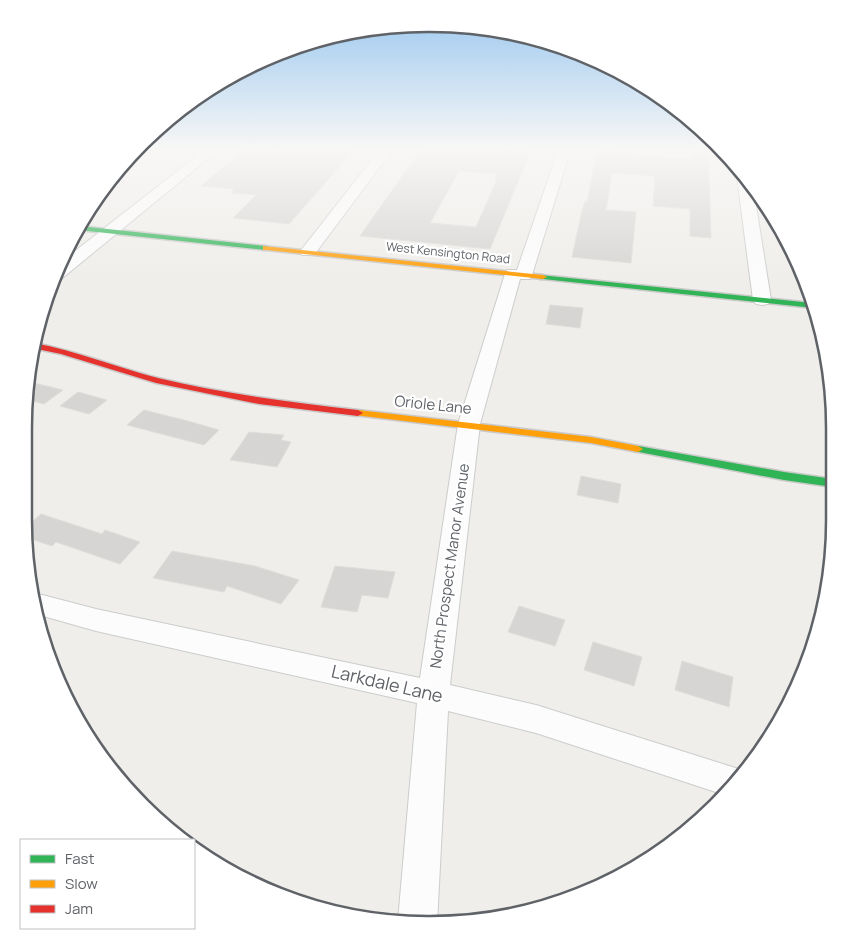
<svg xmlns="http://www.w3.org/2000/svg" width="858" height="949" font-family="Manrope,sans-serif">
<style>
.building{fill:#d6d5d3;stroke:#deddd9;fill-rule:evenodd}
.lines{fill:none;stroke-linecap:round;stroke-linejoin:round}
.street-casing{stroke:#cbcccc;stroke-width:2}
.fast-casing{stroke:#cacacb;stroke-width:3}
.slow-casing{stroke:#cacacb;stroke-width:3}
.jam-casing{stroke:#cacacb;stroke-width:3}
.street{fill:#fdfcfc;fill-rule:evenodd}
.fast{fill:#30b455;fill-rule:evenodd}
.slow{fill:#ff9f0a;fill-rule:evenodd}
.jam{fill:#e5322d;fill-rule:evenodd}
.labels{text-anchor:middle;stroke-width:4.5;stroke-linejoin:round;paint-order:stroke}
.far-street-label{font-size:12px;fill:#5f6368;stroke:#fff}
.street-label{font-size:15px;fill:#5f6368;stroke:#fff}
.near-street-label{font-size:18px;fill:#5f6368;stroke:#fff}
.rim{fill:none;stroke:#5f6368;stroke-width:2.5}
</style>
<rect width="100%" height="100%" fill="#efeeea"/>
<g class="building">
<path d="M281,148H356L289,224L233,218L256,195L231,193L234,189L201,186L245,149L277,152Z"/>
<path d="M422,148H532L490,249L360,236ZM459,171L497,174L495,179H497L476,227L430,223Z"/>
<path d="M598,148H614L613,153L691,159V148H708L711,238L690,236V209L653,206L655,176L612,173L606,210L636,212L631,263L572,257L581,215L585,201L587,202Z"/>
<path d="M550,305L583,308L580,328L546,324Z"/>
<path d="M30,382L63,390L44,404L29,400Z"/>
<path d="M78,392L107,400L89,414L60,406Z"/>
<path d="M144,410L188,421L219,430L204,445L127,425Z"/>
<path d="M249,432L284,435L281,440L291,442L277,467L230,460Z"/>
<path d="M581,476L621,484L618,503L577,495Z"/>
<path d="M41,514L102,534L105,530L140,542L120,564L56,542L52,546L25,537V528Z"/>
<path d="M172,551L255,566L299,580L281,604L227,586L224,592L153,578Z"/>
<path d="M335,566L395,572L388,598L362,595L357,612L321,607Z"/>
<path d="M519,606L565,620L555,646L508,632Z"/>
<path d="M593,642L642,657L634,686L584,670Z"/>
<path d="M682,661L733,677L729,707L675,690Z"/>
</g>
<g class="lines">
<g class="street-casing">
<g id="street">
<path d="M207,148H221L60,280L53,281L61,262Z"/>
<path d="M381,148H394L314,255H302L300,252L302,249Z"/>
<path d="M559,148H571L532,275L530,279H520L480,424L450,685L536,705L745,771L725,795L536,733L448,711L437,924L429,925L398,921L417,703L96,631L36,614L31,592L96,609L420,678L458,424L505,274L507,270H517Z"/>
<path d="M739,174H741L753,187L771,300L768,304L762,305L756,304L753,300L737,177Z"/>
</g>
</g>
<g class="fast-casing">
<g id="fast">
<path d="M80,226L266,246L270,248L266,250L78,230Z"/>
<path d="M540,275L812,303L814,308L543,279H540Z"/>
<path d="M638,446L784,472L833,479V487L784,480L634,451L633,449L634,447Z"/>
</g>
</g>
<g class="slow-casing">
<g id="slow">
<path d="M263,246L543,275L547,277L543,279L266,250H263Z"/>
<path d="M358,410L591,437L638,446L643,449L638,452L591,443L354,415L353,413Z"/>
</g>
</g>
<g class="jam-casing">
<path id="jam" d="M34,343C77,351 116,367 158,378C224,394 291,402 358,410L363,413L358,416L259,404L156,383L61,354L32,348Z"/>
</g>
<use href="#street" class="street"/>
<use href="#fast" class="fast"/>
<use href="#slow" class="slow"/>
<use href="#jam" class="jam"/>
</g>
<linearGradient id="sky" x2="0" y2="1"><stop stop-color="#97c6ef"/><stop offset="0.53" stop-color="#f8f7f6"/><stop offset="1" stop-color="#f8f7f6" stop-opacity="0"/></linearGradient>
<rect width="858" height="281" fill="url(#sky)"/>
<g class="labels">
<g class="far-street-label">
<text transform="translate(448 253) rotate(6)" y="4">West Kensington Road</text>
</g>
<g class="street-label">
<text transform="translate(433 405) rotate(6)" y="5">Oriole Lane</text>
<text transform="translate(450 566) rotate(-82)" y="5">North Prospect Manor Avenue</text>
</g>
<g class="near-street-label">
<text transform="translate(387 684) rotate(13)" y="6">Larkdale Lane</text>
</g>
</g>
<path d="M0 0H858V949H0ZM428 32H430A396 396 0 0 1 826 428V520A396 396 0 0 1 430 916H428A396 396 0 0 1 32 520V428A396 396 0 0 1 428 32Z" fill="#fff" fill-rule="evenodd"/>
<path class="rim" d="M428 32H430A396 396 0 0 1 826 428V520A396 396 0 0 1 430 916H428A396 396 0 0 1 32 520V428A396 396 0 0 1 428 32Z"/>
<rect x="20" y="839" width="175" height="90" fill="#ffffff" stroke="#bfc1c3"/>
<rect x="30" y="855" width="25" height="8" fill="#30b455" stroke="#bfc1c3"/>
<text x="65" y="864" font-size="15" fill="#5f6368">Fast</text>
<rect x="30" y="880" width="25" height="8" fill="#ff9f0a" stroke="#bfc1c3"/>
<text x="65" y="889" font-size="15" fill="#5f6368">Slow</text>
<rect x="30" y="905" width="25" height="8" fill="#e5322d" stroke="#bfc1c3"/>
<text x="65" y="914" font-size="15" fill="#5f6368">Jam</text>
</svg>
